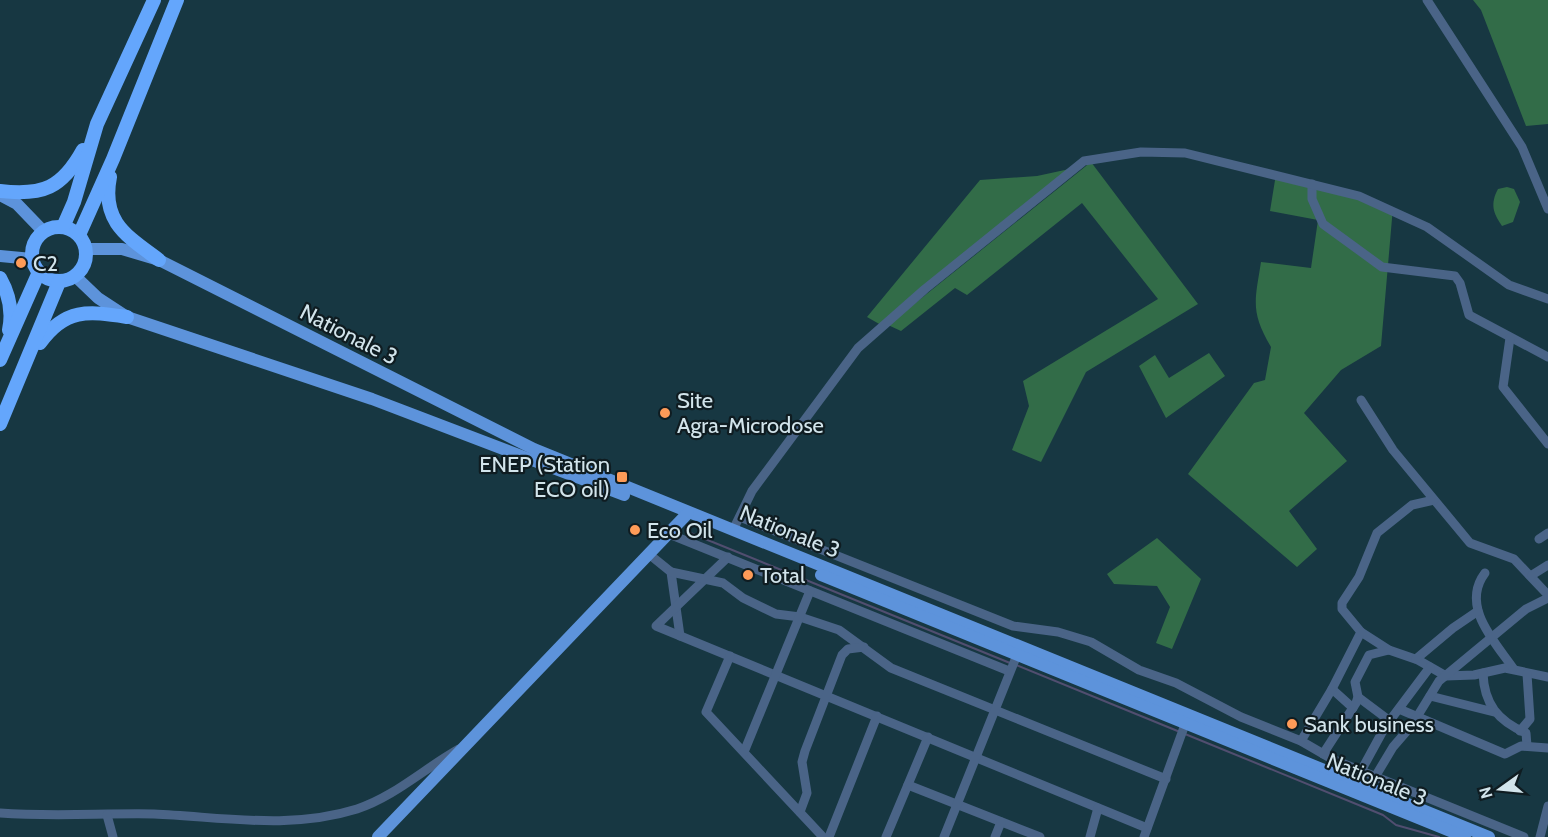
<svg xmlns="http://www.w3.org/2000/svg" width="1548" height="837" font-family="Cabin,sans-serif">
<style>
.forest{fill:#326c48}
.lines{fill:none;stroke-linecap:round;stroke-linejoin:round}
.stream{stroke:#514e70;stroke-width:2}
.minor{stroke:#4a6487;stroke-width:9}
.major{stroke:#5d93db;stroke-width:12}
.highway{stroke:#64a6fc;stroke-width:14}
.poi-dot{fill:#fe9b58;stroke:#0f1c21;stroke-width:2}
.labels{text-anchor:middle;stroke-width:4.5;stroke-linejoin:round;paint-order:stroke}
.poi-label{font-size:22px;fill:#d2e4eb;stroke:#0f1c21;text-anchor:start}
.street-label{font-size:22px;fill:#d2e4eb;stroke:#0f1c21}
</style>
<rect width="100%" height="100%" fill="#173742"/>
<g class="forest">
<path d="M1473,0H1548V124L1526,126L1481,10Z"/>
<path d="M1091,162L1198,304L1086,372L1041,462L1012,450L1029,406L1023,381L1158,299L1082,203L967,295L955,288L901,331L888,325Z"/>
<path d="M1074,168L881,325L867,317L980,180L1037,176Z"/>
<path d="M1276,174L1393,207L1381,346L1341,370L1304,413L1347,461L1289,511L1317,549L1297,567L1188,474L1254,383L1265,380L1271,347C1250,311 1255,301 1261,262L1311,268L1318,220L1270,211Z"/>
<path d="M1507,187L1514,189L1520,202L1513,222L1502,226C1493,213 1490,204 1498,189Z"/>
<path d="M1209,353L1225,376L1166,418L1139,366L1155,355L1169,378Z"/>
<path d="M1157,538L1201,579L1172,649L1156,643L1170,607L1157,586L1114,584L1107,574Z"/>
</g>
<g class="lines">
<g class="stream">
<path d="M688,532L1010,663"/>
<path d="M1016,665L1180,732"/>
<path d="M1185,734L1383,815L1396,825L1439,837"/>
</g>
<g class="minor">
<path d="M1427,0L1522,147L1548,209"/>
<path d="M1312,184V199L1323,224L1382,267L1455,276L1460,283L1469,315L1548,357"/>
<path d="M1510,338L1503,387L1548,444"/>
<path d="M1361,400L1393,450L1470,543L1514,559L1548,595"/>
<path d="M1434,500L1412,505L1377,533L1359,577L1342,603V609L1361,632L1389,650L1418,660L1446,676L1474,675L1505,668L1548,677"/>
<path d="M740,517L1013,626L1058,632L1091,642L1139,670L1176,683L1241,717L1301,741L1332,759L1524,837"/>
<path d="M733,530L752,491L858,348L925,289L1084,161L1141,152L1185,153L1359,196L1427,227L1509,285L1548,299"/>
<path d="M669,534L1009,671"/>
<path d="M1539,539L1548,533"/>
<path d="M650,555L671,572L680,636"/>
<path d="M728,557L656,626L1147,828"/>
<path d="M671,572L723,583L743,598L776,614L800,617L839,630L891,668L1166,779"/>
<path d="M1485,573C1460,606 1495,642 1513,668"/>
<path d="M1532,575L1548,565"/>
<path d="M730,656L706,712L823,837"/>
<path d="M1416,659L1453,628L1478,611"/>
<path d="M1483,673C1484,704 1498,721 1526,733L1527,746"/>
<path d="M1332,689L1353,708"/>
<path d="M1430,696L1494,712"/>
<path d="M1358,697L1390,721"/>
<path d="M1399,709L1505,754L1521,746L1548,748"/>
<path d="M1520,731L1530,719L1527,674"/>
<path d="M1301,741L1332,689L1361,632"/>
<path d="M744,752L810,591"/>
<path d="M1323,754L1356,703L1358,697L1355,682L1369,655L1389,650"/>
<path d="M1361,771L1385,727L1430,667"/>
<path d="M1375,777L1393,747L1412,725L1439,681L1526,609L1548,598"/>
<path d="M908,785L1040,837"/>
<path d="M800,812L807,793L802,762L805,751L842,655L848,649L864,647"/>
<path d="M0,813C52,817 103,813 154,814C223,817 290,830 357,809C394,797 425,768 459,749"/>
<path d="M107,815L113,837"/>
<path d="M829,837L877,716"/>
<path d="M886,837L928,737"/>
<path d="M944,837L1019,650"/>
<path d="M995,837L1001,822"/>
<path d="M1090,837L1098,808"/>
<path d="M1144,837L1187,719"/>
<path d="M1540,837L1548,806"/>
</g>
<g class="major">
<path d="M0,195L17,204L43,231"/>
<path d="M86,249H122L159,260L534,449L1489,837"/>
<path d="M0,256L32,259"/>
<path d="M75,276L98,298L127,317L372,399L624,495"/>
<path d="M821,575L1465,837"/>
<path d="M378,837L688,513"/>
</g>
<g class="highway">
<path d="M110,177C101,222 127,236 159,260"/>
<path d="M0,191C43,196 62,188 83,150"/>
<circle cx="59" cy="254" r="27"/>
<path d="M63,227L74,202L97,124L154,0"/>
<path d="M79,235L113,159L177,0"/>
<path d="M0,278C9,294 13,311 9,330"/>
<path d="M40,343C65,308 88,311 127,317"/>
<path d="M0,360L39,272"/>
<path d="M0,424L59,282"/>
</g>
</g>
<g class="poi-dot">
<circle cx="21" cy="263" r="6"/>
<circle cx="665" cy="413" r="6"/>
<rect x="616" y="471" width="12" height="12" rx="3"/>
<circle cx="635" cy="530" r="6"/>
<circle cx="748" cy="575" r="6"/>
<circle cx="1292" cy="724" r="6"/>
</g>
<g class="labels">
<g class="poi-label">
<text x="33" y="271">C2</text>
<text x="677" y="408">Site<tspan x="677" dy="25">Agra-Microdose</tspan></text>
<text x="610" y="472" text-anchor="end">ENEP (Station<tspan x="610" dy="25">ECO oil)</tspan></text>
<text x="647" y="538">Eco Oil</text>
<text x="760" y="583">Total</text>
<text x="1304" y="732">Sank business</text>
</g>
<g class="street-label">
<text transform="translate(349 334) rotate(27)" y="8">Nationale 3</text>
<text transform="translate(790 531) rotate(22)" y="8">Nationale 3</text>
<text transform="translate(1377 779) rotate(22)" y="8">Nationale 3</text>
</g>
</g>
<g transform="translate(1500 789) rotate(255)" stroke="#0f1c21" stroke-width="4.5" paint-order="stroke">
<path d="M0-4.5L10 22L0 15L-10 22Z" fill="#d2e4eb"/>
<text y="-9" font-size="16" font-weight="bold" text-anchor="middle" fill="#d2e4eb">N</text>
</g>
</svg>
